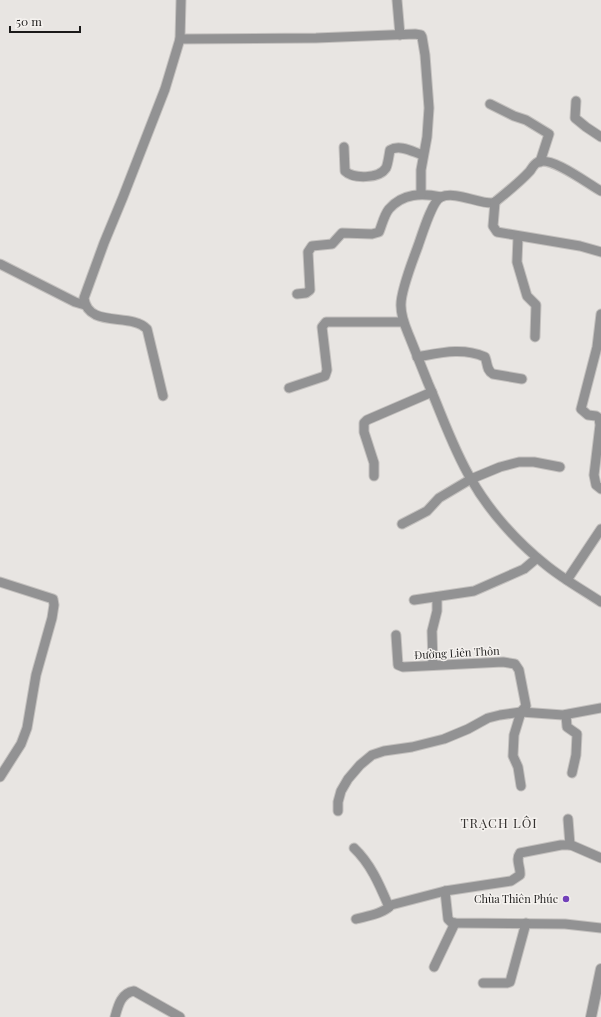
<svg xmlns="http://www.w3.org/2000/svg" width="601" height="1017" font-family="'Playfair Display',serif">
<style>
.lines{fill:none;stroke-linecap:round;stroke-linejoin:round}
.minor-casing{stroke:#c3c0be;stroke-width:11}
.tertiary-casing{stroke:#c3c0be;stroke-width:12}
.minor{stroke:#929293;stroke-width:9}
.tertiary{stroke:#929293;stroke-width:10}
.poi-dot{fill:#7241b9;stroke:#f5f2ef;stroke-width:1.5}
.labels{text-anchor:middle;stroke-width:3;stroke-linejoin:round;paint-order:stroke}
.street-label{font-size:11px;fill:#1b1a19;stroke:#f5f2ef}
.poi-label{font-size:11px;fill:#1b1a19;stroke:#f5f2ef;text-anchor:end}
.quarter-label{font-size:13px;letter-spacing:1px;fill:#353230;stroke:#f5f2ef}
</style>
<rect width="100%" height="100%" fill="#e8e5e2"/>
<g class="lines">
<g class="minor-casing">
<g id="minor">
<path d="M397,0L400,35"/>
<path d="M180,39L181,0"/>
<path d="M576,101L575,118L586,127L601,137"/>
<path d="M490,104L514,116L526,120L549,134L540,162"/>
<path d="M344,147L345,171C353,179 379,179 386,168C388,164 389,155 390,150C400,144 413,152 423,155"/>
<path d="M601,191C588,184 552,156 538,162C534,164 532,168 530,171C519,183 507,192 495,202L492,203C477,203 455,191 441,197C432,201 422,235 418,246C413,260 400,292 401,306C401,318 406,328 410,338C416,353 422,368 428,383C442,415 453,449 471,479C489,511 517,542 546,565C563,579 583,590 601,602"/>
<path d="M495,202L493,226L497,232L580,246L601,252"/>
<path d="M518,237L517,262L527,296L536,305L535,337"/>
<path d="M0,264L75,302L85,305"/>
<path d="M297,294L306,293L310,290L308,252L312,246L332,244L342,233L372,234L379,232C382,225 384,215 389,209C403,193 422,193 441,197"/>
<path d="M601,314L597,347L581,409L588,415L596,416L599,418L600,425L594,475L596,485L601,489"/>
<path d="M417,357C440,353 462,347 485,357C488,364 486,370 493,374L522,379"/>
<path d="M289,388L325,376L327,370L322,327L326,322H403"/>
<path d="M163,396L147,329C131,312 88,329 84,298L104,243L123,197L165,89L180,39L316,38L415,34L421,35L422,37L425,55L429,108L427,137L421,170V194"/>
<path d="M374,476V463L364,432V423L367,420L432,392"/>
<path d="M402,524L427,511L439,498L471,479L500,467L519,462H534L560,467"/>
<path d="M567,580L601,529"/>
<path d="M0,582L53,599L54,605L52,618L36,675L27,728L21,744L0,777"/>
<path d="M414,600L474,591L524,569L537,558"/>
<path d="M396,635L398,665L403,667L503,662L515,664L519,670L526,706L521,712L514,735L513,756L518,767L521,786"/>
<path d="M433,665L432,631L437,611V597"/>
<path d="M566,715L567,727L577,734L576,755L572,773"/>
<path d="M338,811V802L341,791L348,779L360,765L372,755L384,751L412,747L444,739L468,729L488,718L500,715L521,712L563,715L601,708"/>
<path d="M568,819L570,845"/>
<path d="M354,848C371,864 380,886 389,907"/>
<path d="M445,891L448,919L451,922L455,923L565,924L601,928"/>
<path d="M356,919C367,916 383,914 391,905L445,891L511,881L520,875C521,867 515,860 520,853L561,845H571L601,858"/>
<path d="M434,967L455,923"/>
<path d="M483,983H507L510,982L526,923"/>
<path d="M115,1017C118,1006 121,993 134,991L180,1017"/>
</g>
</g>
<g class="tertiary-casing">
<path id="tertiary" d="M591,1017L601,969"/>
</g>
<use href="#minor" class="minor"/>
<use href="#tertiary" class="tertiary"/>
</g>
<circle class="poi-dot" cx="566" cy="899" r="4"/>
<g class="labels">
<g class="street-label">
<text transform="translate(457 653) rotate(-3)" y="4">Đường Liên Thôn</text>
</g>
<g class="poi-label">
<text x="558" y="903">Chùa Thiên Phúc</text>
</g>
<g class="quarter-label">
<text x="499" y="828">TRẠCH LÔI</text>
</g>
</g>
<path d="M10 26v6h70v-6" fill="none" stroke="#1b1a19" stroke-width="2"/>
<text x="16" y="26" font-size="12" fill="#1b1a19" stroke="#f5f2ef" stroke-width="3" paint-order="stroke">50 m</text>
</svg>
